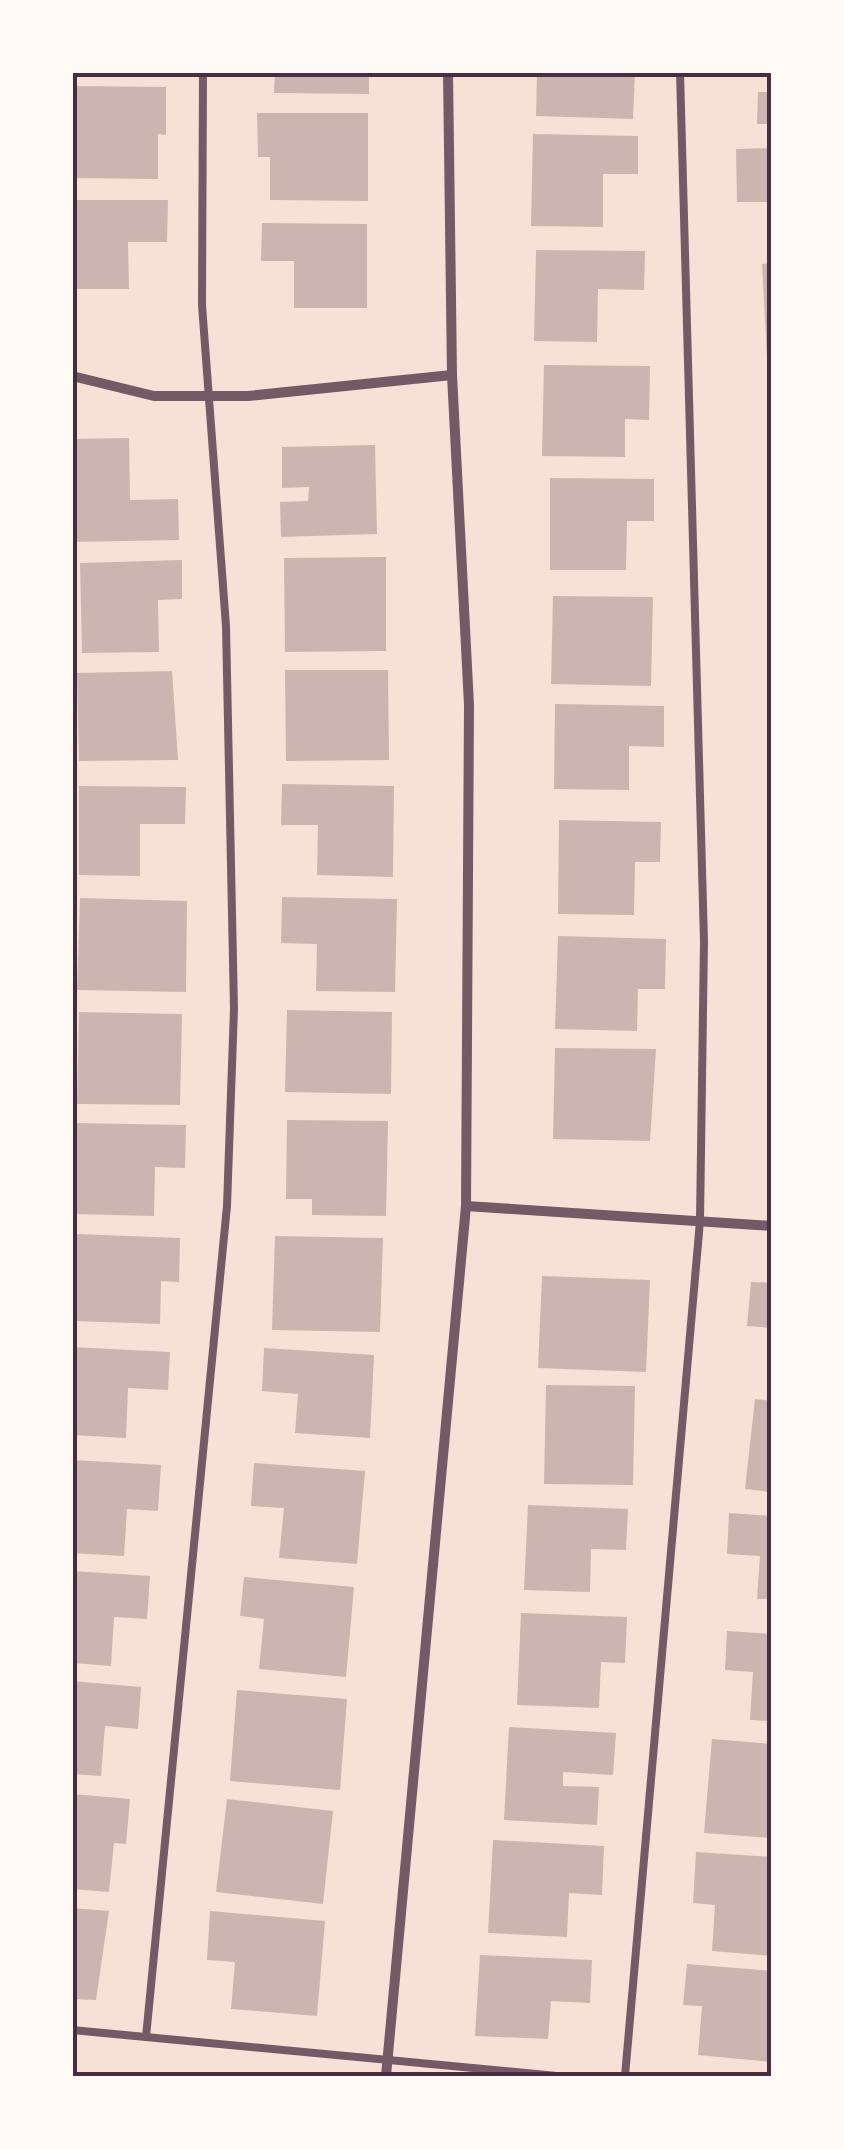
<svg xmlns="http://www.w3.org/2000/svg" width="844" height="2149" font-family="Arial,sans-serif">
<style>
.building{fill:#ccb4b1}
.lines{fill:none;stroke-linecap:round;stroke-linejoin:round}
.service{stroke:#755966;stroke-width:8}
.minor{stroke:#755966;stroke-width:10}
.neatline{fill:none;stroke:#4a2c40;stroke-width:4}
</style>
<rect width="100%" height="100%" fill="#f7e1d7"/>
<g class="building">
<path d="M275,72H369V94L274,93Z"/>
<path d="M537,72H635L633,119L536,116Z"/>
<path d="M72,86L166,87V135L158,134V179L72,178Z"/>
<path d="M758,92H772V124H757Z"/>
<path d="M257,113H368V201L270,200V157H258Z"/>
<path d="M533,134L638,136V174H603V227L531,226Z"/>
<path d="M772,148V202H737L736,149Z"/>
<path d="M72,200H168L167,242H128L129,289H72Z"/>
<path d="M262,223L367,224V308H294V261H261Z"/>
<path d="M536,250L645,251L644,290L598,289L597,342L534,341Z"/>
<path d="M772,263V358H767L762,264Z"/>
<path d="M544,365L650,366L649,420L625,419V457L542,456Z"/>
<path d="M129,438L130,500L178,499L179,540L72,542V439Z"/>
<path d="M375,445L377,534L281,537L280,502L308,501L309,487L282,488V447Z"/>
<path d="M550,478L654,479V521H627L626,570H550Z"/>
<path d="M386,557V651L285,652L284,558Z"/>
<path d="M182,560V599L158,600L159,652L82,653L80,563Z"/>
<path d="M553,596L653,597L651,686L551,684Z"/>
<path d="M285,670H388L389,760L286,761Z"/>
<path d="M172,671L178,760L79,761L77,673Z"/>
<path d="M555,704L664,706V747L629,746V790L554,789Z"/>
<path d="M282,784L394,786L393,877L317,875L318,825H281Z"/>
<path d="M79,786L186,787L185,824H140V876L79,875Z"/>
<path d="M559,820L661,822L660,862H635L634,915L558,914Z"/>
<path d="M282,897L397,899L395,992L316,991L317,944L281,943Z"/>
<path d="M80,898L187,901L186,992L77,990Z"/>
<path d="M558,936L666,939L665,989H638L637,1031L555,1029Z"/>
<path d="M287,1010L392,1012L391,1094L285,1092Z"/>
<path d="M79,1012L182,1014L180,1105L77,1104Z"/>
<path d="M555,1048L656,1049L650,1141L553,1139Z"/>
<path d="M287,1120L388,1121L386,1216L312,1215V1199H286Z"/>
<path d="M74,1123L186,1125L185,1168L155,1167L154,1216L73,1214Z"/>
<path d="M77,1234L180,1238L179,1282L161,1281L160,1324L74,1321Z"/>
<path d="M275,1236L383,1238L380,1332L272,1330Z"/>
<path d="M542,1276L650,1280L646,1372L538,1368Z"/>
<path d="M751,1282L772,1283V1328L747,1326Z"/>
<path d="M72,1347L170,1352L168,1390L128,1388L126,1438L72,1435Z"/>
<path d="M264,1348L374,1355L370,1438L295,1433L298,1394L262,1391Z"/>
<path d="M546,1385L635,1386L633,1485L544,1484Z"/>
<path d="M755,1399L772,1401V1492L745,1489Z"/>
<path d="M72,1460L161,1465L158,1511L127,1509L124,1556L72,1553Z"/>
<path d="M254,1463L365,1471L357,1564L279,1558L284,1508L251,1506Z"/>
<path d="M528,1505L628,1509L626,1550L591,1549L590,1592L524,1590Z"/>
<path d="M729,1513L772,1516V1599H757L760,1556L727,1554Z"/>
<path d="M72,1571L150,1576L147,1619L114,1617L111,1666L72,1663Z"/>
<path d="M244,1577L354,1587L346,1677L259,1669L264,1619L240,1616Z"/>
<path d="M521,1613L627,1617L625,1663L601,1662L599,1708L517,1705Z"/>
<path d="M727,1631L772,1634V1721L750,1720L753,1672L725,1670Z"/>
<path d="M72,1681L141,1687L138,1729L105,1726L101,1776L72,1774Z"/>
<path d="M237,1690L347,1699L340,1790L230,1781Z"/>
<path d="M509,1727L616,1733L613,1775L563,1772V1786L599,1787L597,1825L504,1820Z"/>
<path d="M712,1739L772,1744V1838L704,1833Z"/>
<path d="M72,1794L130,1799L126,1844L114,1843L109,1892L72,1889Z"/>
<path d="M227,1799L333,1811L323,1904L216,1892Z"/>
<path d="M493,1840L604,1846L602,1895L569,1893L567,1937L488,1933Z"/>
<path d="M696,1852L772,1857V1956L712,1951L715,1905L693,1903Z"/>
<path d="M72,1908L109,1911L96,2000L72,1999Z"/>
<path d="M210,1911L325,1921L317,2016L231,2009L235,1962L207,1960Z"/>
<path d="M480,1955L592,1960L590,2003L551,2001L548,2039L475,2036Z"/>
<path d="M687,1964L772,1971V2062L698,2055L702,2006L683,2005Z"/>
</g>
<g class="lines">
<g class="service">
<path d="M72,2030L557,2076"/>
<path d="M146,2037L227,1206L234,1009L226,626L202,305L203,72"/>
<path d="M625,2076L700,1221L704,941L680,72"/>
</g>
<g class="minor">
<path d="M72,376L154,396H248L452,375"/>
<path d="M466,1206L772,1226"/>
<path d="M386,2076L466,1206L469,705L452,375L448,72"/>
</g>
</g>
<rect width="844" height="2149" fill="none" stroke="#fffaf5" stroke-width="150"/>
<rect x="75" y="75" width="694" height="1999" class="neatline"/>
</svg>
